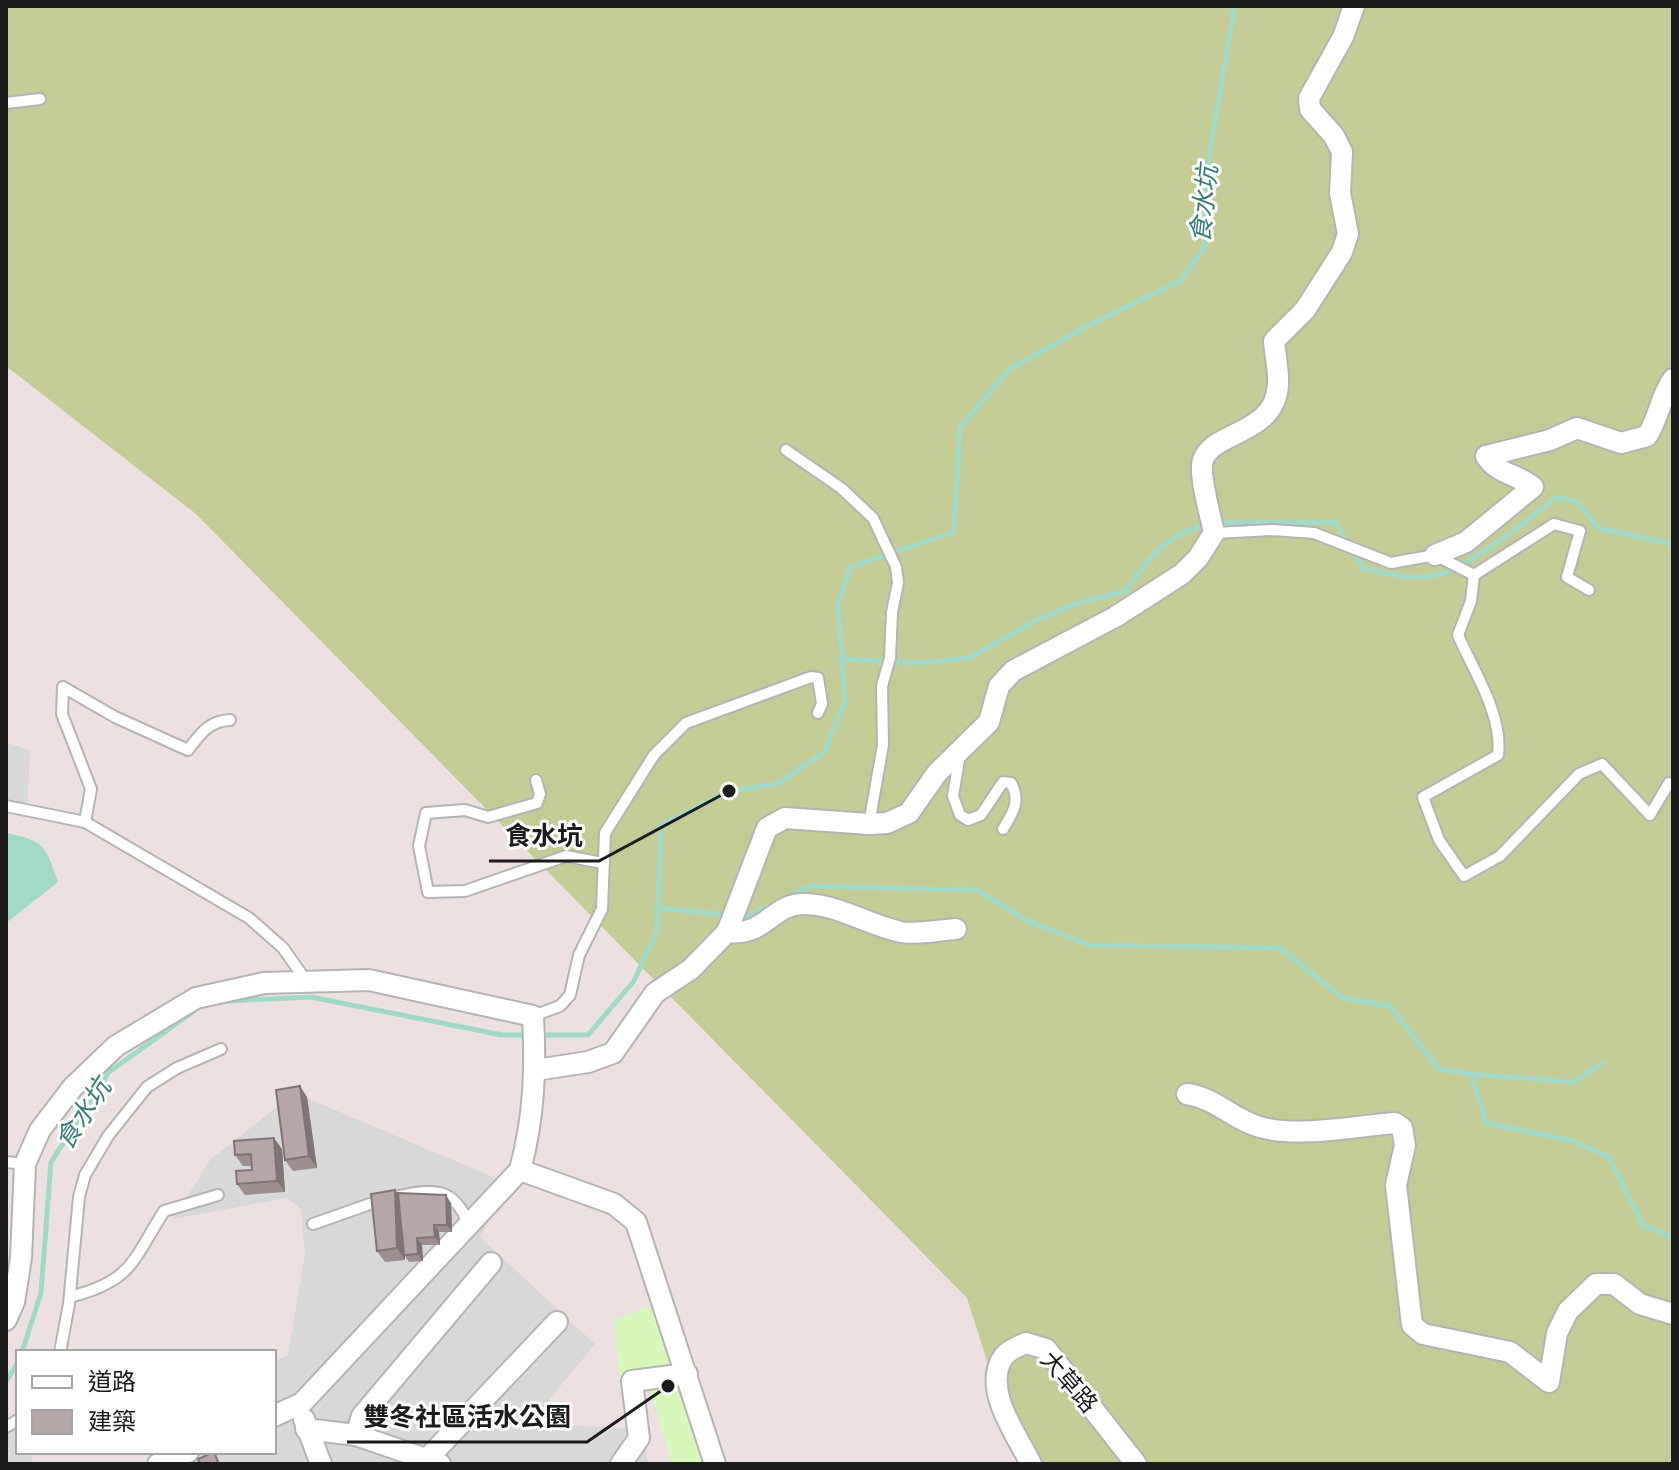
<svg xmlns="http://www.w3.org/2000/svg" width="1679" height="1470" font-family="Rubik,'Noto Sans TC',sans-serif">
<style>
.residential{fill:#d9d8d8}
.forest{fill:#c4cc95}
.park{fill:#d8f8bb}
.water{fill:#a0dac7}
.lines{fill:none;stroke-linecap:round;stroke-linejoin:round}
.stream{stroke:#a0dac7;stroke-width:5}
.lane-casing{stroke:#b4b4b4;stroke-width:14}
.street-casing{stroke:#b4b4b4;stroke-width:24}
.lane{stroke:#fff;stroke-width:10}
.street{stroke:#fff;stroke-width:20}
.wall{fill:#9d8f90}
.shaded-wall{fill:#7f7476}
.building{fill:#b6a6a8;stroke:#7f7476;stroke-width:2}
.labels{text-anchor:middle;stroke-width:6;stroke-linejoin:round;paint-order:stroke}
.street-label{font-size:24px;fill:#1b1b1b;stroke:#fff}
.water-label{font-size:26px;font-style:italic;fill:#387b77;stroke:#fff}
.leader{fill:none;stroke:#1b1b1b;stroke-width:3}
.callout-dot{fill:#1b1b1b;stroke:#fff;stroke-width:3}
.callout-label{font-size:26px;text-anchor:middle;font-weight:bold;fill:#1b1b1b;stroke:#fff;stroke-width:6;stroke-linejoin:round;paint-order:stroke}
</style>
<rect width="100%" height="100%" fill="#ece1e0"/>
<g class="residential">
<path d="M6,743L30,750L27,814L6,811Z"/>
<path d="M295,1093L512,1185L480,1237L595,1344L530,1423L643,1429L648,1464H162L158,1452H274V1361L288,1355L305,1253L301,1209L287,1198L173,1219L210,1160Z"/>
<path d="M10,1420L18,1430V1452H29L34,1464H6V1423Z"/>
</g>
<path class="forest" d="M6,6H1673V1464H1028L999,1399L967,1298L196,514L6,366Z"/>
<path class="park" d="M659,1303L714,1464H672L648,1382L621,1390L614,1320Z"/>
<path class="water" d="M6,833C45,841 45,845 58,882L6,923Z"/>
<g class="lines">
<g class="stream">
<path d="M1216,523L1335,522L1363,568C1386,573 1412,581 1437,575C1472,566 1527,520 1557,497L1577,502L1598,528L1673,544"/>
<path d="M840,659L921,663L969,658L1037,620L1075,604L1126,591C1146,560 1169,533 1206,525"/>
<path d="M659,908L728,915"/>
<path d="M738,916L747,917L810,886L977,890L1024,919L1089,945L1280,948L1343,998L1390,1006L1439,1069L1471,1074L1486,1123L1570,1140L1609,1157L1643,1225L1673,1238"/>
<path d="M225,1001L311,997L502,1035H527"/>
<path d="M541,1035H588L634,981L657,931L661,825L729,791L778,784L824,752L845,701L838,606L850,567L954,532L960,427L1010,369L1093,323L1180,281L1205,247L1202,197L1234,11L1230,6"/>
<path d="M1471,1074L1574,1082L1603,1063"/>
<path d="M22,1352L41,1293L51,1162L109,1072L194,1011"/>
<path d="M6,1381L18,1363"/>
</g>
<g class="lane-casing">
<g id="lane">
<path d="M6,103L40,99"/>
<path d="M786,450L841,488L873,518L896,567L898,583L892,612L890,658L882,686L883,745L869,824"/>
<path d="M1214,533L1273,530L1314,533L1391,563L1435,555L1474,575L1471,601L1458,635C1474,672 1503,715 1498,755L1423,797L1439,840L1464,876L1500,856L1579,774L1602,764L1650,815L1669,783L1673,784"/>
<path d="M1474,575L1554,524L1580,531L1567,577L1589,590"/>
<path d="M960,754L953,796L960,815L968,820L981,815L1003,782L1011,783C1021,801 1013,813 1003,829"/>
<path d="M536,780L540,794L537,803L488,817L465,810L426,813L419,846L428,892L465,891L566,856L602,863"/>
<path d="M6,806L85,822L249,918L283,948L307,982"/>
<path d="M85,822L91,789L62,714L63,687L115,717L188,750C201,733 209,721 230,720"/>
<path d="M533,1016L560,1006L570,995L579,955L602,909L605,833L654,755L686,723L811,677L818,678L822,704L818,713"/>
<path d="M6,1162L25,1164"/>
<path d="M399,1196C434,1188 454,1188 468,1223"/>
<path d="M313,1224L384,1199"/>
<path d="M70,1297C132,1281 132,1262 164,1211L218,1195"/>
<path d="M60,1352L69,1304L79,1197L85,1175L108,1136L147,1087L177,1068L221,1049"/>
<path d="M6,1427L18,1420"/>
</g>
</g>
<g class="street-casing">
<g id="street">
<path d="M1435,555L1466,542L1533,487C1516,473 1498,475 1486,456L1550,440L1577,428L1621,443L1647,436C1659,418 1660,397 1673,379"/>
<path d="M727,932L767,828L785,818L869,824L887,823L909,813L937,773L989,722L999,686L1013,671L1115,617L1182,574L1198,558L1214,533C1211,517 1198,473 1203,460C1213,431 1275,435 1278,385C1279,371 1275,355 1274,341L1305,310L1342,252L1348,234L1340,193L1342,152L1334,136L1310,109L1309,98L1343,37L1354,6"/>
<path d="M536,1070L588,1062L613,1053L655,993L691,969L727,932C766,937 772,903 805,904C840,905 868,925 901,932C917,935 939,930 956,929"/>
<path d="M1187,1094C1216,1098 1233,1120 1260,1127C1297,1138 1355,1126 1395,1123L1402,1128L1405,1145L1396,1185L1412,1325L1423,1334L1510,1352L1549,1382L1557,1333L1568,1311L1596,1284H1614L1640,1304L1673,1314"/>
<path d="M520,1170L614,1204L636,1222L715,1464"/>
<path d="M6,1320L14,1302L21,1258L25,1164L40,1130L73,1087L116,1046L196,998L264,983L369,980L533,1016C536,1070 534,1118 520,1170L302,1403L274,1416"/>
<path d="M304,1419L321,1464"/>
<path d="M306,1429L356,1435L440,1464"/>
<path d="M356,1435L362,1416L491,1263"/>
<path d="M429,1457L557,1322"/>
<path d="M158,1464L188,1452"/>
<path d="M621,1464L639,1438L632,1381L687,1374"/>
<path d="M1031,1464C1017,1435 981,1388 1004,1356C1009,1350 1019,1346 1026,1343L1046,1349L1136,1464"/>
</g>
</g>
<use href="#lane" class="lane"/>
<use href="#street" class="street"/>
</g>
<g class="wall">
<path d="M307,1097L317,1168L293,1171L285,1160Z"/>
<path d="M282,1149L285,1192L245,1195L237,1184L252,1170V1166H243L235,1155Z"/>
<path d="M395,1190L399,1195L451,1203L452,1232H439L440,1245H422L423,1261L409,1262L405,1256V1260L385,1262L377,1251Z"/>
</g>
<g class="shaded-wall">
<path d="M300,1086L307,1097L317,1168L309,1156Z"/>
<path d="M274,1138L282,1149L285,1192L277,1181Z"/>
<path d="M395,1190L403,1201L405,1260L397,1248Z"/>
<path d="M446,1195L451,1203L452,1232L447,1225Z"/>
<path d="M434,1225L439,1232L440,1245L435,1237Z"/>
<path d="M417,1238L422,1245L423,1261L418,1254Z"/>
</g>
<g class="building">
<path d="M300,1086L309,1156L285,1160L276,1090Z"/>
<path d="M274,1138L277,1181L237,1184L236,1171L252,1170L251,1154L235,1155L234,1141Z"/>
<path d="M395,1190L397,1248L377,1251L371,1194Z"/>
<path d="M398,1193L446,1195L447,1225H434L435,1237L417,1238L418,1254L404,1255Z"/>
<path d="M214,1452L219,1464H200L198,1459Z"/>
</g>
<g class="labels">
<g class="street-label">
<text transform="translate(1069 1382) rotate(49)" y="8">大草路</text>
</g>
<g class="water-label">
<text transform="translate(1204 204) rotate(-84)" y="9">食水坑</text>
<text transform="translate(83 1114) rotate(-57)" y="9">食水坑</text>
</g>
</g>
<path class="leader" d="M729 791L599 861H489M668 1386L587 1442H347"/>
<g class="callout-dot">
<circle cx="729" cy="791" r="8"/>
<circle cx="668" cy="1386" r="8"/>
</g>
<g class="callout-label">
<text x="544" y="845">食水坑</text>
<text x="467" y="1426">雙冬社區活水公園</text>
</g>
<rect width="1679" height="1470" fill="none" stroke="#1b1b1b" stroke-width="16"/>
<rect x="16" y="1350" width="260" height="104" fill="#ffffff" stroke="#a4a4a4" stroke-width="2"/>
<rect x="32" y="1376" width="40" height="12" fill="#ffffff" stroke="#a4a4a4" stroke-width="2"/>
<text x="88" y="1390" font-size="24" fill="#1b1b1b">道路</text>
<rect x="32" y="1410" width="40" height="24" fill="#b6a6a8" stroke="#a4a4a4" stroke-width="2"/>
<text x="88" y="1430" font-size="24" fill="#1b1b1b">建築</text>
</svg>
